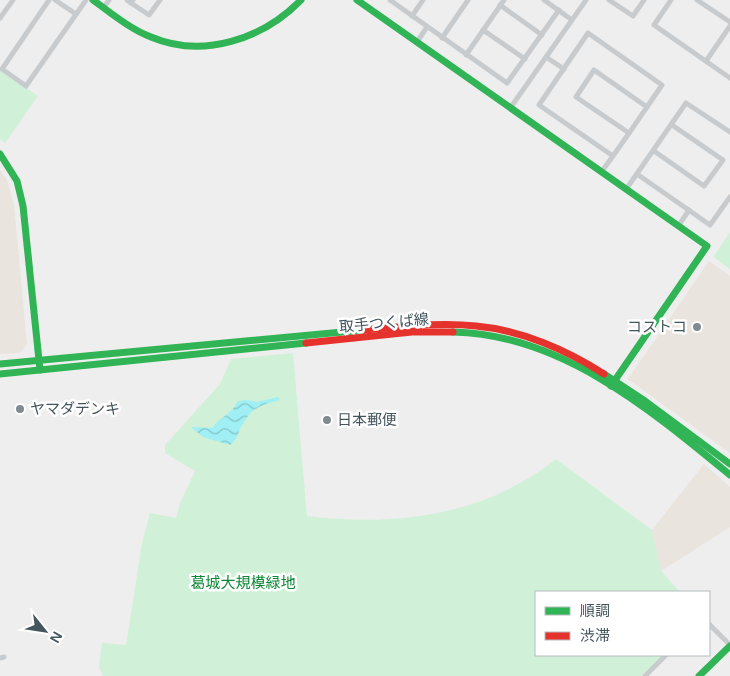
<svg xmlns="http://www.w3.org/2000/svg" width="730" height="676" font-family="Helvetica,'Noto Sans JP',sans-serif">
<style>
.commercial{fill:#e9e4dd}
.green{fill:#d0f1d7}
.water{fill:url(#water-waves)}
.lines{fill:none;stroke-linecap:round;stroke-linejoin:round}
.street{stroke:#c7cbce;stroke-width:5}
.fast{stroke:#30b455;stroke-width:7}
.jam{stroke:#e5322d;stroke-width:7}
.poi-dot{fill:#7f8b90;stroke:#fff;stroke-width:2}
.labels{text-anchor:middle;stroke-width:5;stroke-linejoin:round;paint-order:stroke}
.street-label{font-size:15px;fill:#43555d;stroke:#fff}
.poi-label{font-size:15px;fill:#43555d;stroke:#fff;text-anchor:start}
.park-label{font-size:15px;fill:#0c8736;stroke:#fff}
</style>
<defs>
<pattern id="water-waves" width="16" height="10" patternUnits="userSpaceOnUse" patternTransform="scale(1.25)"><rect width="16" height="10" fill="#9feff4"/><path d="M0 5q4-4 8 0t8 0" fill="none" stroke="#83c4c9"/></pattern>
</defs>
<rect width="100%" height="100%" fill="#efeeee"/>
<g class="commercial">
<path d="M0,170L7,180L14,205L27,344L20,353L0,354Z"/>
<path d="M709,261L730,276V453L628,379Z"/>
<path d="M704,464L730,487V527L661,571L652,530Z"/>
</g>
<g class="green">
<path d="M0,70L38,96L5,143L0,139Z"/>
<path d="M730,232V269L713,257Z"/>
<path d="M293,353L307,516C396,527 484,516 556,459L652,530L661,571L680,592H536V655H663L641,676H103L99,667L102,643L126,645L142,543L150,513L176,518L180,503L195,471L165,453V445L220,384L231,359Z"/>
</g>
<path class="water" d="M278,397L280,400C258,406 251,408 240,429C237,436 236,441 230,445L203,437L191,427L212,428C221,416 231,415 238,401L246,400L257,402Z"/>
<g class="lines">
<g class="street">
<path d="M49,0L2,69L26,86L86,0"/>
<path d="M55,0L76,14"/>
<path d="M127,0L131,3L133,0"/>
<path d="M390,0L507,83L559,10"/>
<path d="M544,0L572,20"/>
<path d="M609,0L633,16L644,0"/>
<path d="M671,0L654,25L730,78"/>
<path d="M697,0L730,22"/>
<path d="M131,3L149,15L160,0"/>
<path d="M500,5L542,35"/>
<path d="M104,7L109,0"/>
<path d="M412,16L423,0"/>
<path d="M0,18L13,0"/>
<path d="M483,30L525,59"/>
<path d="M442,38L468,0"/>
<path d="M417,42L427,27"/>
<path d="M466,55L504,0"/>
<path d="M546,57L564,69"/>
<path d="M706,61L730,26"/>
<path d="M511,107L586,0"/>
<path d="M629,133L576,97L594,70L647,107"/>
<path d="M654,151L704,186L723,160L672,125"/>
<path d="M602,171C623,143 642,114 662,85L588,33L539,105L613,156"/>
<path d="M637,174L710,225L730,197"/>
<path d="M627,188L686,103L730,132"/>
<path d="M679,225L689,210"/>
<path d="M709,624L730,645"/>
<path d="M0,658L4,657"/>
<path d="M645,676L666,655"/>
</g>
<g class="fast">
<path d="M93,0C111,13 130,29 151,37C203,59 263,39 301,0"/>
<path d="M357,0L707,246L611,386"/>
<path d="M0,154L17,181L23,206L40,370"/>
<path d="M453,332C561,334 651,410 730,475"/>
<path d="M0,364L364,330"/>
<path d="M0,374L306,343"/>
<path d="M604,374L645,401L730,464"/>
<path d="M699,676L730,646"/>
</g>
<g class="jam">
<path d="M364,330C401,327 439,322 476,326C521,330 567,350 604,374"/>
<path d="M306,343L412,332H453"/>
</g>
</g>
<g class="poi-dot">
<circle cx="697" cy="327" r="5"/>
<circle cx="20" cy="409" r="5"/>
<circle cx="327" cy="420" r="5"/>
</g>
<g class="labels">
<g class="street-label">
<text transform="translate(384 323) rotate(-5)" y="5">取手つくば線</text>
</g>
<g class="poi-label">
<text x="687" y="332" text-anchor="end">コストコ</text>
<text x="30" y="414">ヤマダデンキ</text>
<text x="337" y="425">日本郵便</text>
</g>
<g class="park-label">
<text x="243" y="588">葛城大規模緑地</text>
</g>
</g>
<rect x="535" y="591" width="175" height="65" fill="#ffffff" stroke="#b4bbbe"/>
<rect x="545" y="607" width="25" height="8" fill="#30b455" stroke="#b4bbbe"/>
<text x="580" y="616" font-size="15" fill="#43555d">順調</text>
<rect x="545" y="632" width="25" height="8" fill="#e5322d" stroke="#b4bbbe"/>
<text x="580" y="641" font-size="15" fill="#43555d">渋滞</text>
<g transform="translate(45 631) rotate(120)" stroke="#ffffff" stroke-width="4" paint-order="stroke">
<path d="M0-4L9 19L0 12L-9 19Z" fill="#43555d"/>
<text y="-8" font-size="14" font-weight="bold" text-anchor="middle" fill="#43555d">N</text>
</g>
</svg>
